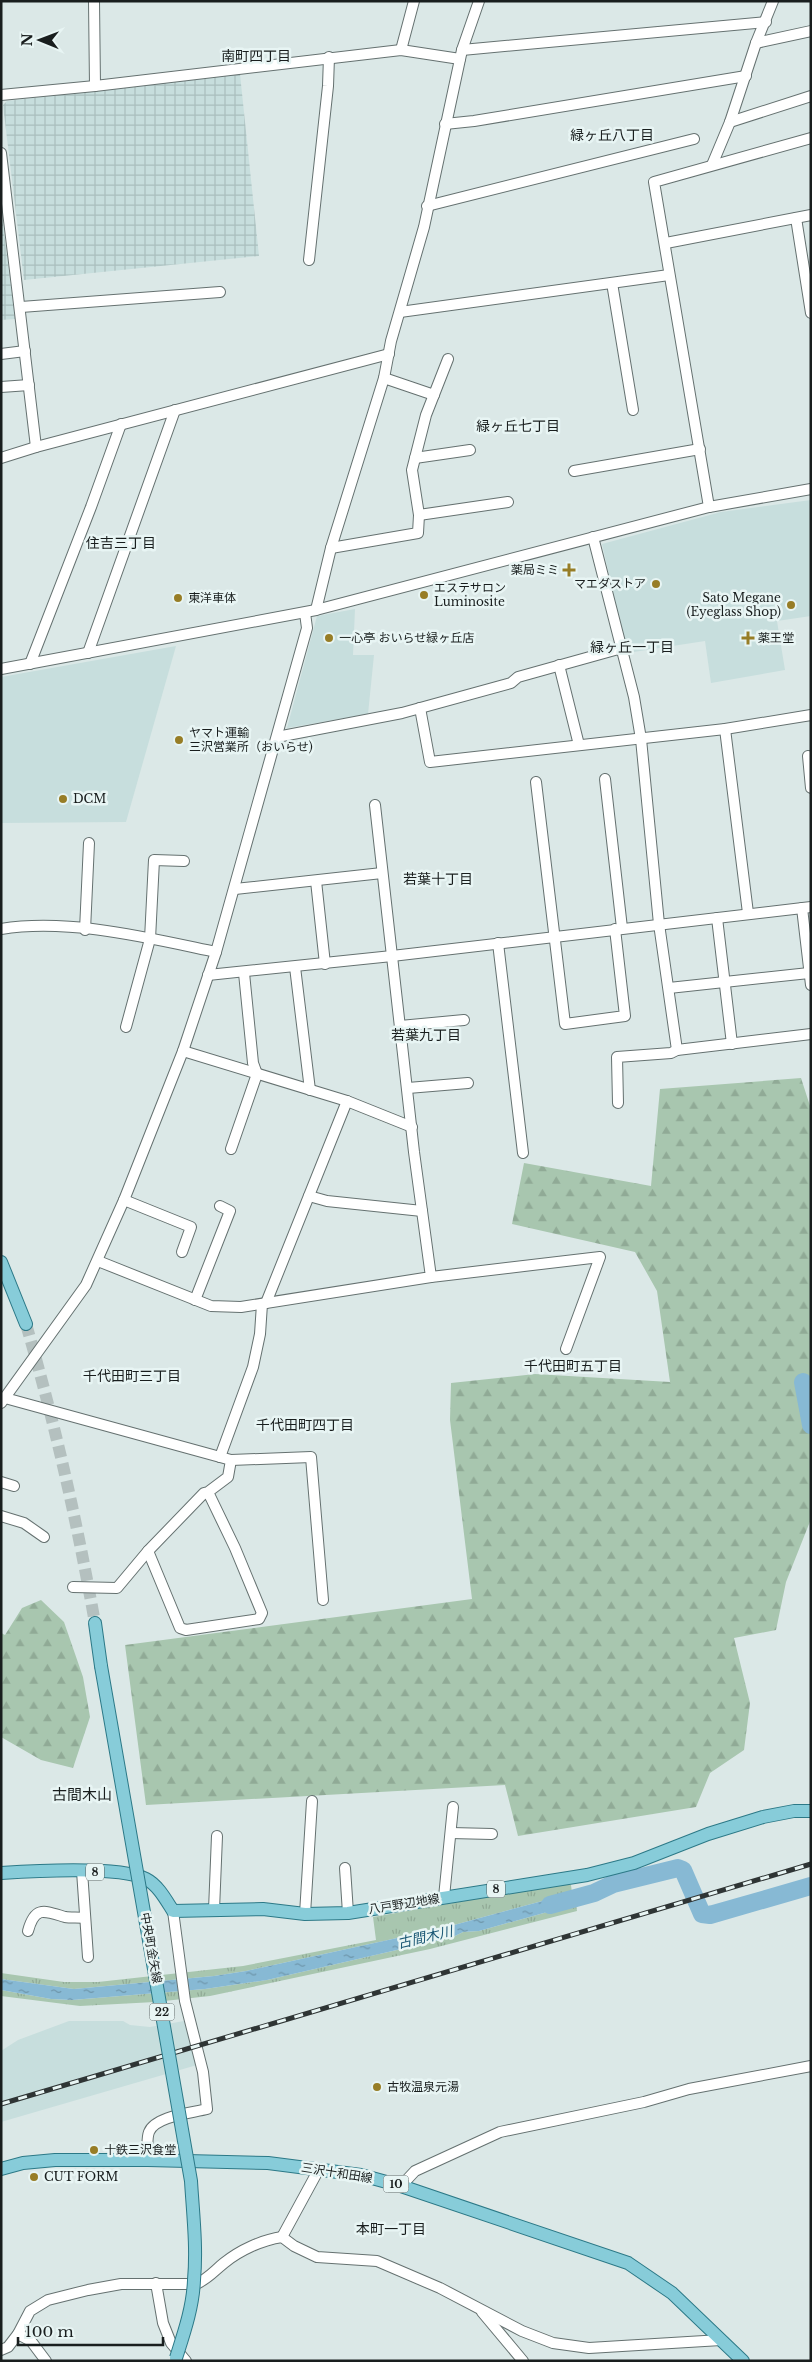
<svg xmlns="http://www.w3.org/2000/svg" width="812" height="2362" font-family="'Libre Baskerville','Noto Sans JP',serif">
<defs>
<pattern id="industrial-grid" width="8" height="8" patternUnits="userSpaceOnUse" patternTransform="scale(1.25)"><rect width="8" height="8" fill="#c7dedd"/><path d="M0 4h8M4 0v8" fill="none" stroke="#aabebd"/></pattern>
<pattern id="grass-tufts" width="24" height="20" patternUnits="userSpaceOnUse" patternTransform="scale(1.25)"><rect width="24" height="20" fill="#a8c6af"/><path d="M3 7l-1-3M5 7V3M7 7l1-3M15 17l-1-3M17 17v-4M19 17l1-3" fill="none" stroke="#90aa96"/></pattern>
<pattern id="forest-firs" width="22" height="20" patternUnits="userSpaceOnUse" patternTransform="scale(1.25)"><rect width="22" height="20" fill="#a8c6af"/><path d="M5 1l3.5 6h-7zM16 11l3.5 6h-7z" fill="#90aa96"/></pattern>
<pattern id="water-ripples" width="26" height="14" patternUnits="userSpaceOnUse" patternTransform="scale(1.25)"><rect width="26" height="14" fill="#87b9d4"/><path d="M2 4q2-2 4 0t4 0M15 11q2-2 4 0t4 0" fill="none" stroke="#6e96ab"/></pattern>
</defs>
<rect width="100%" height="100%" fill="#dbe8e7"/>
<g fill="#c7dedd">
<polygon points="811,500 811,616 777,621 785,670 711,683 705,641 627,653 602,544 721,512"/>
<polygon points="355,609 353,655 374,655 368,714 287,728 317,616"/>
<polygon points="176,646 126,822 1,823 1,677"/>
<polygon points="69,2021 123,2021 130,2025 150,2027 184,2021 197,2065 1,2122 1,2051 18,2040"/>
</g>
<g fill="url(#industrial-grid)">
<polygon points="240,74 259,256 24,280 3,105 7,101"/>
<polygon points="1,209 15,319 1,320"/>
</g>
<g fill="url(#grass-tufts)">
<polygon points="556,1885 571,1885 572,1893 443,1928 246,1971 214,1976 74,1989 1,1979 1,1973 64,1982 98,1982 243,1966 376,1940 373,1917"/>
<polygon points="576,1904 577,1911 430,1949 210,1996 155,2002 80,2006 1,1996 1,1990 51,1999 72,2000 205,1989 267,1980 453,1937 463,1932 479,1931"/>
</g>
<g fill="url(#forest-firs)">
<polygon points="801,1078 811,1109 811,1519 786,1582 776,1630 734,1638 750,1703 744,1750 710,1773 696,1807 518,1836 505,1785 146,1805 125,1645 472,1599 450,1420 451,1383 535,1374 670,1382 657,1291 635,1252 512,1224 524,1163 651,1186 660,1089"/>
<polygon points="41,1600 64,1622 83,1677 90,1717 73,1768 41,1760 1,1737 1,1633 5,1635 22,1608"/>
</g>
<polygon fill="url(#water-ripples)" points="572,1893 576,1904 479,1931 463,1932 453,1937 267,1980 205,1989 72,2000 51,1999 1,1990 1,1979 74,1989 214,1976 246,1971 443,1928"/>
<g fill="none" stroke-linecap="round" stroke-linejoin="round">
<g stroke="#87b9d4" stroke-width="18">
<polyline points="803,1382 811,1425"/>
<polyline points="550,1905 594,1893 613,1884 678,1868 683,1870 702,1914 710,1915 811,1886"/>
</g>
<path stroke="#b4c0bf" stroke-width="12" stroke-dasharray="12 6" stroke-linecap="butt" d="M26 1324C55 1423 77 1522 95 1623"/>
<defs>
<g id="minor">
<polyline points="94,1 95,86"/>
<polyline points="756,43 811,31"/>
<polyline points="401,50 414,1"/>
<polyline points="462,50 766,22"/>
<polyline points="1,95 95,86 401,50 460,59"/>
<polyline points="730,122 811,96"/>
<polyline points="445,124 474,121 746,76"/>
<polyline points="1,153 36,447"/>
<polyline points="712,165 730,122 756,43 773,1"/>
<polyline points="427,206 694,139"/>
<polyline points="796,218 811,313"/>
<polyline points="666,243 811,215"/>
<polyline points="309,260 328,86 329,57"/>
<polyline points="612,283 633,410"/>
<polyline points="21,307 220,292"/>
<polyline points="400,312 669,275"/>
<polyline points="1,354 25,351"/>
<polyline points="384,378 434,395"/>
<polyline points="1,387 29,385"/>
<polyline points="1,458 36,447 389,354"/>
<polyline points="415,458 470,450"/>
<polyline points="574,471 700,449"/>
<polyline points="709,507 654,182 811,138"/>
<polyline points="419,515 508,502"/>
<polyline points="593,537 634,697 641,739 659,924 677,1050"/>
<polyline points="331,548 418,533 419,515 412,470 426,415 448,359"/>
<polyline points="316,610 331,548 384,378 391,341 424,227 462,50 479,1"/>
<polyline points="88,653 175,410"/>
<polyline points="30,664 91,507 121,424"/>
<polyline points="559,665 579,745"/>
<polyline points="1,669 316,610 709,507 811,489"/>
<polyline points="420,708 430,762 725,729 811,715"/>
<polyline points="725,729 748,913"/>
<polyline points="277,737 402,713 511,683 518,677 622,648"/>
<polyline points="808,756 811,788"/>
<polyline points="605,779 622,928"/>
<polyline points="536,782 565,1024 625,1016 615,929"/>
<polyline points="316,881 325,964"/>
<polyline points="235,889 382,873"/>
<polyline points="802,908 811,985"/>
<polyline points="717,918 732,1044"/>
<path d="M1 929C69 918 149 938 216 952"/>
<polyline points="85,930 89,843"/>
<polyline points="498,943 523,1153"/>
<polyline points="295,967 310,1090"/>
<polyline points="208,975 392,956 811,907"/>
<polyline points="669,988 809,973"/>
<polyline points="400,1026 464,1020"/>
<polyline points="126,1027 150,939 154,860 184,861"/>
<polyline points="183,1051 347,1101 412,1127"/>
<polyline points="408,1088 468,1083"/>
<polyline points="618,1103 617,1057 671,1053 677,1050 811,1034"/>
<polyline points="231,1149 257,1074 253,1063 244,973"/>
<polyline points="309,1196 327,1201 422,1211"/>
<polyline points="124,1200 191,1227 182,1252"/>
<polyline points="98,1261 211,1306 241,1307 431,1277 414,1152 375,805"/>
<polyline points="431,1277 600,1257 566,1349"/>
<polyline points="195,1300 230,1211 220,1206"/>
<polyline points="266,1303 347,1101"/>
<polyline points="5,1398 231,1460 311,1457 323,1600"/>
<polyline points="1,1403 86,1285 124,1200 183,1051 216,952 307,628 305,613"/>
<polyline points="220,1457 253,1367 260,1334 262,1304"/>
<polyline points="1,1482 14,1486"/>
<polyline points="208,1492 204,1493 148,1551 180,1628 186,1630 259,1619 262,1613 235,1548 208,1492 228,1477 231,1460"/>
<polyline points="1,1516 24,1523 44,1537"/>
<polyline points="73,1587 117,1588 148,1551"/>
<polyline points="451,1833 492,1834"/>
<polyline points="345,1868 348,1913"/>
<polyline points="82,1871 88,1957"/>
<polyline points="444,1897 453,1807"/>
<polyline points="214,1910 217,1836"/>
<polyline points="305,1914 312,1801"/>
<path d="M28 1931C35 1905 45 1911 65 1917 71 1918 79 1917 85 1918"/>
<path d="M148 2160C148 2151 146 2140 149 2132 155 2116 192 2113 207 2109L203 2072 185 2001 173 1911"/>
<polyline points="401,2186 415,2171 500,2132 644,2102 689,2089 811,2066"/>
<polyline points="282,2237 319,2169"/>
<polyline points="156,2283 163,2323 171,2343 186,2361"/>
<polyline points="482,2312 523,2361"/>
<polyline points="18,2334 31,2341 46,2361"/>
<path d="M1 2350 8 2347 18 2334 30 2311 48 2300 88 2290 121 2284H196C208 2279 214 2271 224 2263 240 2250 262 2240 282 2237L294 2246 317 2257 377 2261 440 2288 522 2331 553 2343 589 2348 721 2340"/>
</g>
<g id="major">
<polyline points="1,1262 26,1324"/>
<polyline points="95,1623 101,1666"/>
<path d="M1 1873C32 1871 121 1866 146 1879 158 1885 166 1900 173 1911L263 1909 305 1914 348 1913 587 1875 634 1863 708 1834 763 1817 794 1811H811"/>
<polyline points="1,2169 23,2163 55,2160 148,2160 268,2163 361,2175 401,2186 628,2263 672,2293 743,2361"/>
</g>
</defs>
<use href="#minor" stroke="#657170" stroke-width="12"/>
<use href="#major" stroke="#2c7987" stroke-width="14"/>
<use href="#minor" stroke="#fff" stroke-width="10"/>
<use href="#major" stroke="#87ccd9" stroke-width="12"/>
<defs>
<polyline id="rail" points="1,2104 811,1864"/>
</defs>
<use href="#rail" stroke="#2f3535" stroke-width="5"/>
<use href="#rail" stroke="#e8f5f4" stroke-width="3" stroke-dasharray="9" stroke-linecap="butt"/>
<defs>
<path id="major-bridge" d="M101 1666 191 2181C193 2214 197 2247 194 2280 193 2307 184 2333 176 2358"/>
</defs>
<use href="#major-bridge" stroke="#2c7987" stroke-width="14" stroke-linecap="butt"/>
<use href="#major-bridge" stroke="#87ccd9" stroke-width="12"/>
</g>
<g fill="#977d26" stroke="#e8f5f4" stroke-width="2">
<path d="M566.5 562.5h5v5h5v5h-5v5h-5v-5h-5v-5h5z"/>
<circle cx="656" cy="584" r="5"/>
<circle cx="424" cy="595" r="5"/>
<circle cx="178" cy="598" r="5"/>
<circle cx="791" cy="605" r="5"/>
<circle cx="329" cy="638" r="5"/>
<path d="M745.5 630.5h5v5h5v5h-5v5h-5v-5h-5v-5h5z"/>
<circle cx="179" cy="740" r="5"/>
<circle cx="63" cy="799" r="5"/>
<circle cx="377" cy="2087" r="5"/>
<circle cx="94" cy="2150" r="5"/>
<circle cx="34" cy="2177" r="5"/>
</g>
<g text-anchor="middle" stroke-width="5" stroke-linejoin="round" paint-order="stroke">
<g fill="#e8f5f4" stroke="#575e5e" stroke-width="1">
<rect x="86" y="1863.5" width="18" height="17" rx="4"/>
<rect x="487" y="1880.5" width="18" height="17" rx="4"/>
<rect x="149.5" y="2003.5" width="25" height="17" rx="4"/>
<rect x="383.5" y="2175.5" width="25" height="17" rx="4"/>
</g>
<g font-size="11" font-weight="bold" fill="#191e1e">
<text x="95" y="1876">8</text>
<text x="496" y="1893">8</text>
<text x="162" y="2016">22</text>
<text x="396" y="2188">10</text>
</g>
<g font-size="12" fill="#191e1e" stroke="#e8f5f4" text-anchor="start">
<text x="559" y="574" text-anchor="end">薬局ミミ</text>
<text x="646" y="588" text-anchor="end">マエダストア</text>
<text x="434" y="592">エステサロン<tspan x="434" dy="14">Luminosite</tspan></text>
<text x="188" y="602">東洋車体</text>
<text x="781" y="602" text-anchor="end">Sato Megane<tspan x="781" dy="14">(Eyeglass Shop)</tspan></text>
<text x="339" y="642">一心亭 おいらせ緑ヶ丘店</text>
<text x="758" y="642">薬王堂</text>
<text x="189" y="737">ヤマト運輸<tspan x="189" dy="14">三沢営業所（おいらせ)</tspan></text>
<text x="73" y="803">DCM</text>
<text x="387" y="2091">古牧温泉元湯</text>
<text x="104" y="2154">十鉄三沢食堂</text>
<text x="44" y="2181">CUT FORM</text>
</g>
<g font-size="12" fill="#191e1e" stroke="#e8f5f4">
<text transform="translate(404 1904) rotate(-9)" y="4">八戸野辺地線</text>
<text transform="translate(151 1948) rotate(80)" y="4">中央町金矢線</text>
<text transform="translate(337 2173) rotate(9)" y="4">三沢十和田線</text>
</g>
<g font-size="14" fill="#191e1e" stroke="#e8f5f4">
<text x="256" y="61">南町四丁目</text>
<text x="612" y="140">緑ヶ丘八丁目</text>
<text x="518" y="431">緑ヶ丘七丁目</text>
<text x="121" y="548">住吉三丁目</text>
<text x="632" y="652">緑ヶ丘一丁目</text>
<text x="438" y="884">若葉十丁目</text>
<text x="426" y="1040">若葉九丁目</text>
<text x="573" y="1371">千代田町五丁目</text>
<text x="132" y="1381">千代田町三丁目</text>
<text x="305" y="1430">千代田町四丁目</text>
<text x="391" y="2234">本町一丁目</text>
</g>
<g font-size="14" font-style="italic" fill="#1d5976" stroke="#e8f5f4">
<text transform="translate(425 1937) rotate(-13)" y="5">古間木川</text>
</g>
<g font-size="15" fill="#191e1e" stroke="#e8f5f4">
<text x="82" y="1800">古間木山</text>
</g>
</g>
<rect width="812" height="2362" fill="none" stroke="#191e1e" stroke-width="5"/>
<g transform="translate(40 40) rotate(271)" stroke="#e8f5f4" stroke-width="4" paint-order="stroke">
<path d="M0-4L9 19L0 12L-9 19Z" fill="#191e1e"/>
<text y="-8" font-size="14" font-weight="bold" text-anchor="middle" fill="#191e1e">N</text>
</g>
<path d="M18 2337v8h145v-8" fill="none" stroke="#191e1e" stroke-width="2.5"/>
<text x="25" y="2337" font-size="15" fill="#191e1e" stroke="#e8f5f4" stroke-width="4" paint-order="stroke">100 m</text>
</svg>
